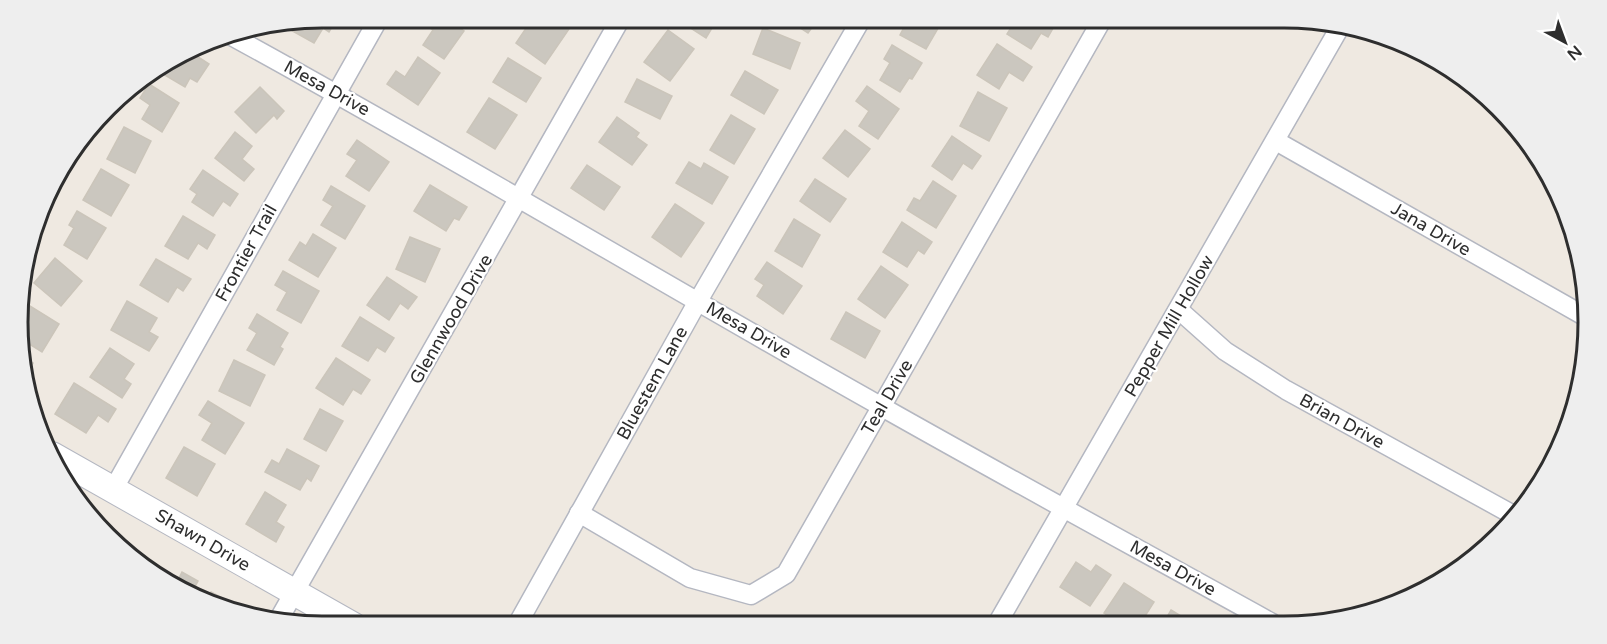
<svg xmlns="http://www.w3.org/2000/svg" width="1607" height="644" font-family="'Varela Round',sans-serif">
<rect width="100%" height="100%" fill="#efe9e1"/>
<g fill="#cbc7bf" stroke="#cbc5ba" stroke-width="1.5">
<polygon points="322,18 337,19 329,32 323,28 314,43 287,28 290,23"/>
<polygon points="424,18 445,18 464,31 444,59 423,45 433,30 421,22"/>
<polygon points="533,18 553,18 569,29 545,64 516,43"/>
<polygon points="675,18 718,18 706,38"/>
<polygon points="785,18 819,18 808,33"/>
<polygon points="909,18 944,18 926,49 900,35"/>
<polygon points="1017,18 1048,18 1056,23 1048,37 1041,33 1031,49 1007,34"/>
<polygon points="763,28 800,43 790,69 753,54"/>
<polygon points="668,30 694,49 670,81 644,62"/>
<polygon points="997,44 1032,67 1023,81 1009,72 999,89 977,75"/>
<polygon points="892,45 922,63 912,79 909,78 900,92 880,80 890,63 884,59"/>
<polygon points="192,53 209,64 197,82 190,78 185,87 163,74 168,67"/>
<polygon points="418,57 440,73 418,105 387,84 396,71 405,77"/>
<polygon points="508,58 541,78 526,102 493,82"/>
<polygon points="745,71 778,90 764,114 731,95"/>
<polygon points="637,79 672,96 660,119 625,102"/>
<polygon points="149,84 179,103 162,132 142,119 150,105 140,98"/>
<polygon points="867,86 899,109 878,139 859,126 869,111 856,101"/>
<polygon points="260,87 284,111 277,119 274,115 256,133 235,112"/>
<polygon points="978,92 1007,108 989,141 960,126"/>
<polygon points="489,98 517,115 495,149 467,132"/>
<polygon points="731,115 755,129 734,164 710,150"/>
<polygon points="617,117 639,133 636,137 647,145 632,165 599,142"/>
<polygon points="124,127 151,141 135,173 107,159"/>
<polygon points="845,130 870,149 848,177 823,158"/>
<polygon points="235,132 252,146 242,159 254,169 244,181 215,158"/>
<polygon points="952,136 981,156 972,169 963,163 952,180 932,166"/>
<polygon points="357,140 389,162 369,191 346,176 357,160 347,154"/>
<polygon points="689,162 701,169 704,163 728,177 712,204 676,183"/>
<polygon points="587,165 620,187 604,210 571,188"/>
<polygon points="101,169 129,185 111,216 83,200"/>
<polygon points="203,170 238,194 230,206 223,201 213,216 192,202 197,194 190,189"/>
<polygon points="815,179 846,199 830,222 800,201"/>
<polygon points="933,181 956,196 936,228 907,210 914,198 920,201"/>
<polygon points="430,185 467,207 459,220 454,218 446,231 414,211"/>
<polygon points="331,186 365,206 345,239 321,225 333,206 323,200"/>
<polygon points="675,204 704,223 681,257 652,237"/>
<polygon points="77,211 106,228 87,259 64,245 74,228 69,225"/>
<polygon points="183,216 215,235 207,249 198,243 188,259 165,246"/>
<polygon points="794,219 820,235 802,267 775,251"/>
<polygon points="902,222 932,242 924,254 918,250 907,267 883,252"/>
<polygon points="313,234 336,248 318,277 289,260 300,242 306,246"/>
<polygon points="410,237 440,249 425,282 396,269"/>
<polygon points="55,258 82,281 61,306 34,283"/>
<polygon points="156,259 191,279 183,291 177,287 168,302 140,285"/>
<polygon points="767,262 802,286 783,314 757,296 764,285 755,279"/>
<polygon points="881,266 908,285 885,318 858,299"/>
<polygon points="283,271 319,291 301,323 277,310 287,292 275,285"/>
<polygon points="387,277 417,297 408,309 400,303 389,320 367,305"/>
<polygon points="127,301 157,318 149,332 158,337 149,351 111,330"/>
<polygon points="25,303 59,324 42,352 23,340 22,325 24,322 22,321 21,308"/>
<polygon points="846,312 880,331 865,358 831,339"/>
<polygon points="257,314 288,333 280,347 283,349 274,365 247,350 257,333 249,328"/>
<polygon points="360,317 394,338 385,352 377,347 368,361 342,346"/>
<polygon points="110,348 134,364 124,379 131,384 122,398 90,377"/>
<polygon points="23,357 33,363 24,380"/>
<polygon points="336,358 370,380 361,394 353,389 343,405 316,388"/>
<polygon points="234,360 265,375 250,406 219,391"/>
<polygon points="74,383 116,409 108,422 98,415 86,433 55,414"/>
<polygon points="208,401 244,423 225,454 202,440 212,423 199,415"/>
<polygon points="320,409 343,421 326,451 304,439"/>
<polygon points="184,447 215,464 197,496 166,478"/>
<polygon points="287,449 319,466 311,481 307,478 300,490 265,472 272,460 279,464"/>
<polygon points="265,492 286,505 276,522 284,527 276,542 246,524"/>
<polygon points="1076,562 1091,572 1096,565 1111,575 1090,606 1060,587"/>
<polygon points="164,572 178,580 182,572 198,581 192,592 162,576"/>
<polygon points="1124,583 1154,602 1140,624 1121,624 1104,613"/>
<polygon points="211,592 239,607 236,612 225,610 206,600"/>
<polygon points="1171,610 1194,624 1163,624"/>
</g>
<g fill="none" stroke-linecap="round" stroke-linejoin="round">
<defs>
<g id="street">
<path d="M228 34C448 154 663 284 882 407 1011 480 1142 551 1272 623"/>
<polyline points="1276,141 1586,317"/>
<polyline points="1179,310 1225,351 1286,390 1515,516"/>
<polyline points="114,488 379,18"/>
<polyline points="579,513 690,578 751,595 786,574 1103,18"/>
<polyline points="279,619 621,18"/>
<polyline points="997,624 1340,27"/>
<polyline points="517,625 698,301 862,18"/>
</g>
<polyline id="secondary" points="52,455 354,626"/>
</defs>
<use href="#street" stroke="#b4b7c1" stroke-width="21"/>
<use href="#secondary" stroke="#b4b7c1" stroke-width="28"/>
<use href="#street" stroke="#fff" stroke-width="18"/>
<use href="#secondary" stroke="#fff" stroke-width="26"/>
</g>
<g text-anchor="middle" stroke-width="4.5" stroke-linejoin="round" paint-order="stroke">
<g font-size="18" fill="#2e2e2e" stroke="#fff">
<text transform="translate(327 88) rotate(29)" y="6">Mesa Drive</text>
<text transform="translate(1431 229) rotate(30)" y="6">Jana Drive</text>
<text transform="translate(246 253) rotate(-61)" y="6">Frontier Trail</text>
<text transform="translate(451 319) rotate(-60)" y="6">Glennwood Drive</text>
<text transform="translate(1169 326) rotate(-60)" y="6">Pepper Mill Hollow</text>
<text transform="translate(749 330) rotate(30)" y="6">Mesa Drive</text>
<text transform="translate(652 383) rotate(-61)" y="6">Bluestem Lane</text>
<text transform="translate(887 397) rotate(-60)" y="6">Teal Drive</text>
<text transform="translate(1342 421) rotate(29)" y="6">Brian Drive</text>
<text transform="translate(203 540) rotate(30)" y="6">Shawn Drive</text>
<text transform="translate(1173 568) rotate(29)" y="6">Mesa Drive</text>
</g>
</g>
<path d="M0 0H1607V644H0ZM322 28H1284A294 294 0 0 1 1578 322V322A294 294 0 0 1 1284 616H322A294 294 0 0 1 28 322V322A294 294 0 0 1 322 28Z" fill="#eee" fill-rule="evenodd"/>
<path fill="none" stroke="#2e2e2e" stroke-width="3" d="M322 28H1284A294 294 0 0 1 1578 322V322A294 294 0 0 1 1284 616H322A294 294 0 0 1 28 322V322A294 294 0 0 1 322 28Z"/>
<g transform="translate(1565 42) rotate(139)" stroke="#ffffff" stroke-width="4.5" paint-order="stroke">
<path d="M0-4.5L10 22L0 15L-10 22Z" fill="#2e2e2e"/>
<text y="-9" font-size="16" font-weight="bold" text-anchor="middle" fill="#2e2e2e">N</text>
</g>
</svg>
